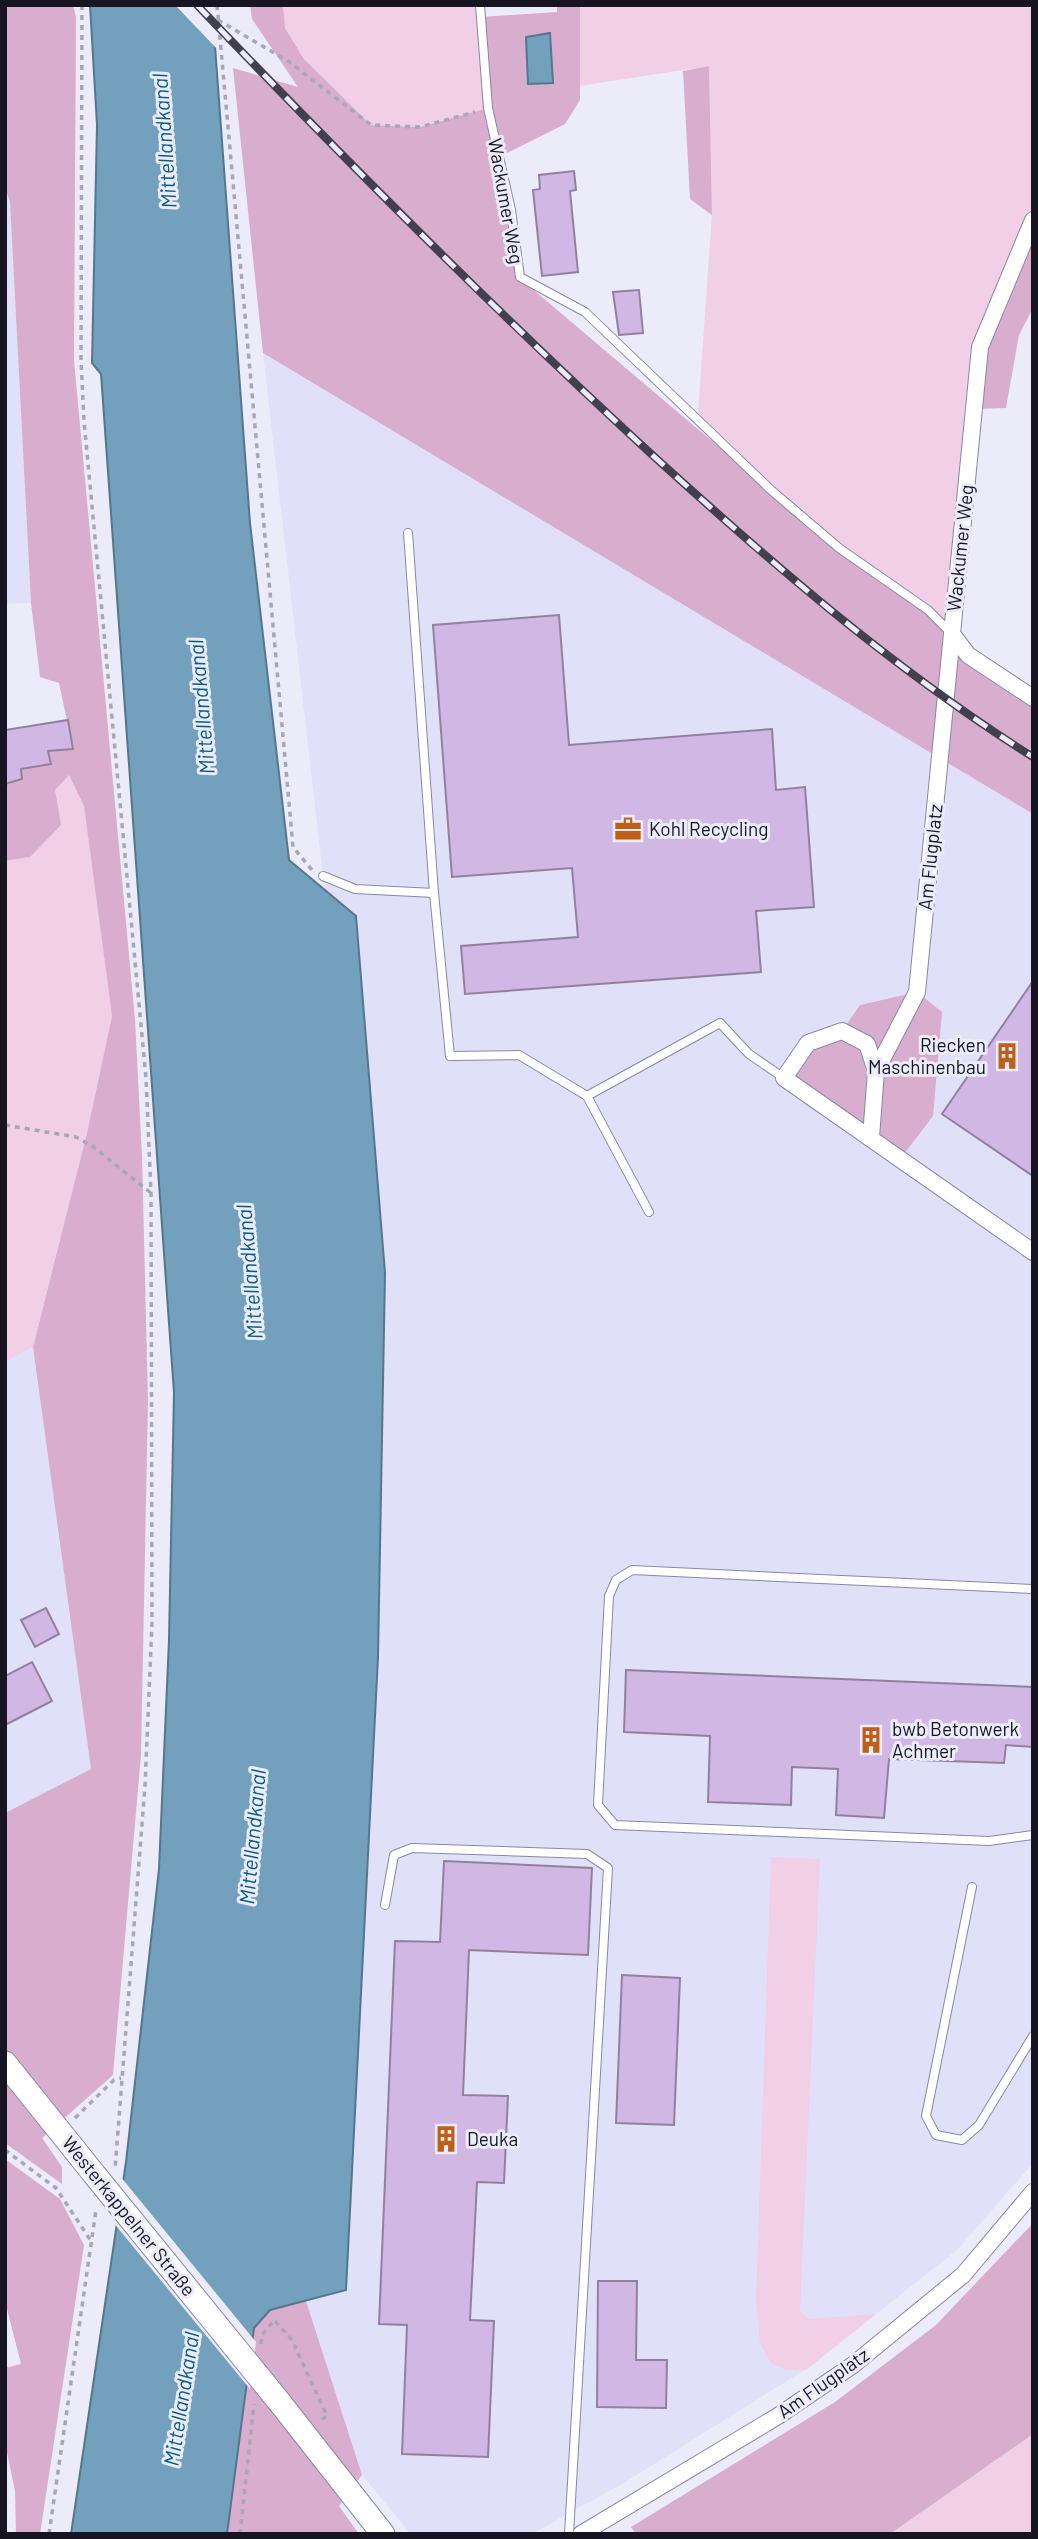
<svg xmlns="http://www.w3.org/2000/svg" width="1038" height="2539" font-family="Barlow,sans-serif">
<rect width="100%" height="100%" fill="#ebebf9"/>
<g fill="#e1e0f9">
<polygon points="5,187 10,202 31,603 5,604"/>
<polygon points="263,353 1033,814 1033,2163 956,2251 806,2369 627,2481 532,2534 411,2534 362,2475 306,2301 346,2290 378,1657 356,916 326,892 323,876"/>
<polygon points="33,1347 91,1769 5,1813 5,1362"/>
</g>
<g fill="#f0cfe7">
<polygon points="283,5 480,5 488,108 419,127 371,125 304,59 285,28"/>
<polygon points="580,5 1033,5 1033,220 980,347 952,634 697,427 712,215 709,66 579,86"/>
<polygon points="69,774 84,805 112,1016 87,1133 33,1347 5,1362 5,861 30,857 55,790"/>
<polygon points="771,1857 820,1859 800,2311 809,2319 876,2314 806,2370 787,2370 771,2363 760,2343 756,2301"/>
<polygon points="1033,2434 1033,2534 890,2534"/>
</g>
<g fill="#d9adcd">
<polygon points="5,5 73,5 76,17 74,360 135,1020 142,1156 148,1400 141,1755 113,2075 42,2138 62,2167 62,2184 5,2143 5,1813 91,1769 33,1347 87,1133 112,1016 84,806 69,775 55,790 61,825 30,857 5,861 5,784 22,779 21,769 50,764 48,751 73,749 59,683 40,677 31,603 10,202 5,187"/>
<polygon points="250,5 283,5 285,28 304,59 371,125 420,127 488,108 481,17 557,12 557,5 580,5 580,100 565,124 501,156 523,281 706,436 1033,698 1033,814 263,353 233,68 298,87 252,19"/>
<polygon points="709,66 712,215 690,199 683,71"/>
<polygon points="1033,220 1033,308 1019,335 1006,408 974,409 980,347"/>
<polygon points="917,992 942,1012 933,1116 901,1158 784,1078 808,1043 842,1031 860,1005"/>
<polygon points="5,2159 60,2199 84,2245 40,2534 16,2534 15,2491 5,2443 5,2368 21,2364 5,2301"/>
<polygon points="1033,2223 1033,2434 890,2534 636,2534 631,2527 835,2402 936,2325"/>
<polygon points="306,2301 362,2475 339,2506 359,2534 227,2534 254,2328 270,2310"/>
</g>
<g fill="#72a0bd" stroke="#56768e" stroke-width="2">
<polygon points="90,5 212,5 250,523 289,860 356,916 385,1273 378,1657 346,2290 270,2310 254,2328 227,2534 71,2534 126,2162 159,1869 169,1640 174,1393 101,374 92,363 97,125"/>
<polygon points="550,33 553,83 528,84 526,37"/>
</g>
<g fill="#ebebf9">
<polygon points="175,5 211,5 216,10 219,51"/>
<polygon points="120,2176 256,2342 250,2389 113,2222"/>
</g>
<g fill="#d1b7e3" stroke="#92819e" stroke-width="2">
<polygon points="574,171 576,190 570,191 578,272 542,276 533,190 540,189 539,175"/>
<polygon points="639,290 643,333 619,335 613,292"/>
<polygon points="559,615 569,745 772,729 776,790 805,787 814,907 756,911 761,972 465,994 461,946 578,937 572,868 452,877 433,625"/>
<polygon points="68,720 73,749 48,751 51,764 21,769 22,779 5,784 5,730"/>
<polygon points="1033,981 1033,1176 942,1114"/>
<polygon points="46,1608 59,1634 35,1647 21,1620"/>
<polygon points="32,1662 52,1701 5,1725 5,1676"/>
<polygon points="626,1670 1033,1687 1033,1747 1006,1745 1004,1763 889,1759 884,1818 836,1815 838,1769 792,1767 791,1805 708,1802 710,1736 624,1732"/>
<polygon points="444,1861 592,1868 588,1955 469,1950 463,2095 508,2096 504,2183 477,2182 470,2320 494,2321 488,2457 402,2454 407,2325 379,2324 395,1941 440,1942"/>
<polygon points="622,1975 680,1978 674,2125 616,2123"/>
<polygon points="598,2281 637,2281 636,2360 667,2360 666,2408 597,2407"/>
</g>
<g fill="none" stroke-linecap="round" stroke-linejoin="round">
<defs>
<g id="lane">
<polyline points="480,5 488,108 511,210 520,277 585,312 771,490 839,548 928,610 952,634"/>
<polyline points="408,533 434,893 450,1056 519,1055 587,1096"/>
<polyline points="323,876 355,889 434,893"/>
<polyline points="649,1212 587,1096 720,1023 749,1054 784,1078"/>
<polyline points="1033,1589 632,1570 616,1580 609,1596 598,1805 615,1825 989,1841 1033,1835"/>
<polyline points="972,1887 926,2116 936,2135 962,2140 979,2125 1033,2036"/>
<polyline points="385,1905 394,1855 412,1848 587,1854 608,1868 569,2534"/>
</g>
<g id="street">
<polyline points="1033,220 980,347 917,992 876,1071 867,1044 842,1031 808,1043 784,1078 1033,1252"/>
<polyline points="952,634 968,655 1033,698"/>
<polyline points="871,1137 876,1071"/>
<polyline points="581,2534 778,2416 853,2365 963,2275 1033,2192"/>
</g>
<g id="secondary">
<polyline points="5,2063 94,2174"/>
<polyline points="281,2404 383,2534"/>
</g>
</defs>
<use href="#lane" stroke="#8887a6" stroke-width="10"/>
<use href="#street" stroke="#8887a6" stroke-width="18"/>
<use href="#secondary" stroke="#8887a6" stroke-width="25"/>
<g stroke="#a8a7b5" stroke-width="3.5" stroke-dasharray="5 5" stroke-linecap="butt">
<polyline points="82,5 81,360 84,421 146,1078 151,1193 152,1623 145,1786 115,2169"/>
<polyline points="217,5 293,847 312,870"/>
<polyline points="218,20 288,61 371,125 420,127 475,112"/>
<polyline points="5,1125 76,1137 92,1146 151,1193"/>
<polyline points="75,2118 114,2080 121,2078"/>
<polyline points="5,2150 56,2188 91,2241"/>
<polyline points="261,2344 262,2335 274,2320 292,2340 327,2416 321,2420"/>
<polyline points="49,2534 96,2210"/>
<polyline points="240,2534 254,2404"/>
</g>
<use href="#lane" stroke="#fff" stroke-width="8"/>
<use href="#street" stroke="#fff" stroke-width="16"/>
<use href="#secondary" stroke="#fff" stroke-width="23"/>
<defs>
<path id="rail" d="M197 5C343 158 492 308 648 451 770 562 893 669 1033 757"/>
</defs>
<use href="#rail" stroke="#41404c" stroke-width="8"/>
<use href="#rail" stroke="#ebebf9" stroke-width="5" stroke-dasharray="16" stroke-linecap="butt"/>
<defs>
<polyline id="secondary-bridge" points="94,2174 281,2404"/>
</defs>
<use href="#secondary-bridge" stroke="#8887a6" stroke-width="25" stroke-linecap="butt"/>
<use href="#secondary-bridge" stroke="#fff" stroke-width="23"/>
</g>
<defs>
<symbol id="office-bare" viewBox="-9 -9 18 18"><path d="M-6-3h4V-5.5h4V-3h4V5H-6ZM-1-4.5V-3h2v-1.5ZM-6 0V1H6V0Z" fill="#bd5f16" stroke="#ebebf9" stroke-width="2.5" paint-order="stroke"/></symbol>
<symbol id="building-bare" viewBox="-9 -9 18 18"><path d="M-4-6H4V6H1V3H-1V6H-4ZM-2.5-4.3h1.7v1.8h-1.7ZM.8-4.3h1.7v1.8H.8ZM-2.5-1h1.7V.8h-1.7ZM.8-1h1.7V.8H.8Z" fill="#bd5f16" stroke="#ebebf9" stroke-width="2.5" paint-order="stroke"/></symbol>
</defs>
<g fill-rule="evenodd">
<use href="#office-bare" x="609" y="810" width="38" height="38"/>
<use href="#building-bare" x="988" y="1037" width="38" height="38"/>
<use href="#building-bare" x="852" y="1721" width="38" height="38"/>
<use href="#building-bare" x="427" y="2120" width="38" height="38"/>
</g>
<g text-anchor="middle" stroke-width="6" stroke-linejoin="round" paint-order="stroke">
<g font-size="19" fill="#161521" stroke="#ebebf9">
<text transform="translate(506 201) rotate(80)" y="7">Wackumer Weg</text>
<text transform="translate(960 548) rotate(-84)" y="7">Wackumer Weg</text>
<text transform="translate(930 857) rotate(-84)" y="7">Am Flugplatz</text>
<text transform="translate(129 2216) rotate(51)" y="7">Westerkappelner Straße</text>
<text transform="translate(823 2383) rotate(-35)" y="7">Am Flugplatz</text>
</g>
<g font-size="19" fill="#161521" stroke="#ebebf9" text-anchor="start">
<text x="649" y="836">Kohl Recycling</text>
<text x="986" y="1052" text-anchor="end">Riecken<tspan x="986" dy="22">Maschinenbau</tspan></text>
<text x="892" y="1736">bwb Betonwerk<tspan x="892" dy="22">Achmer</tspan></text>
<text x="467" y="2146">Deuka</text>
</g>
<g font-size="21" font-style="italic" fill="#075e85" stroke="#ebebf9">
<text transform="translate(165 141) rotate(-94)" y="7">Mittellandkanal</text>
<text transform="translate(202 707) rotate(-95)" y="7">Mittellandkanal</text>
<text transform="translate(250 1272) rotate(-95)" y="7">Mittellandkanal</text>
<text transform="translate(253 1837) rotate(-85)" y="7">Mittellandkanal</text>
<text transform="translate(182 2399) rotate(-81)" y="7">Mittellandkanal</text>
</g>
</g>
<rect width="1038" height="2539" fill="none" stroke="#161521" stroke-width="14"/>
</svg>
